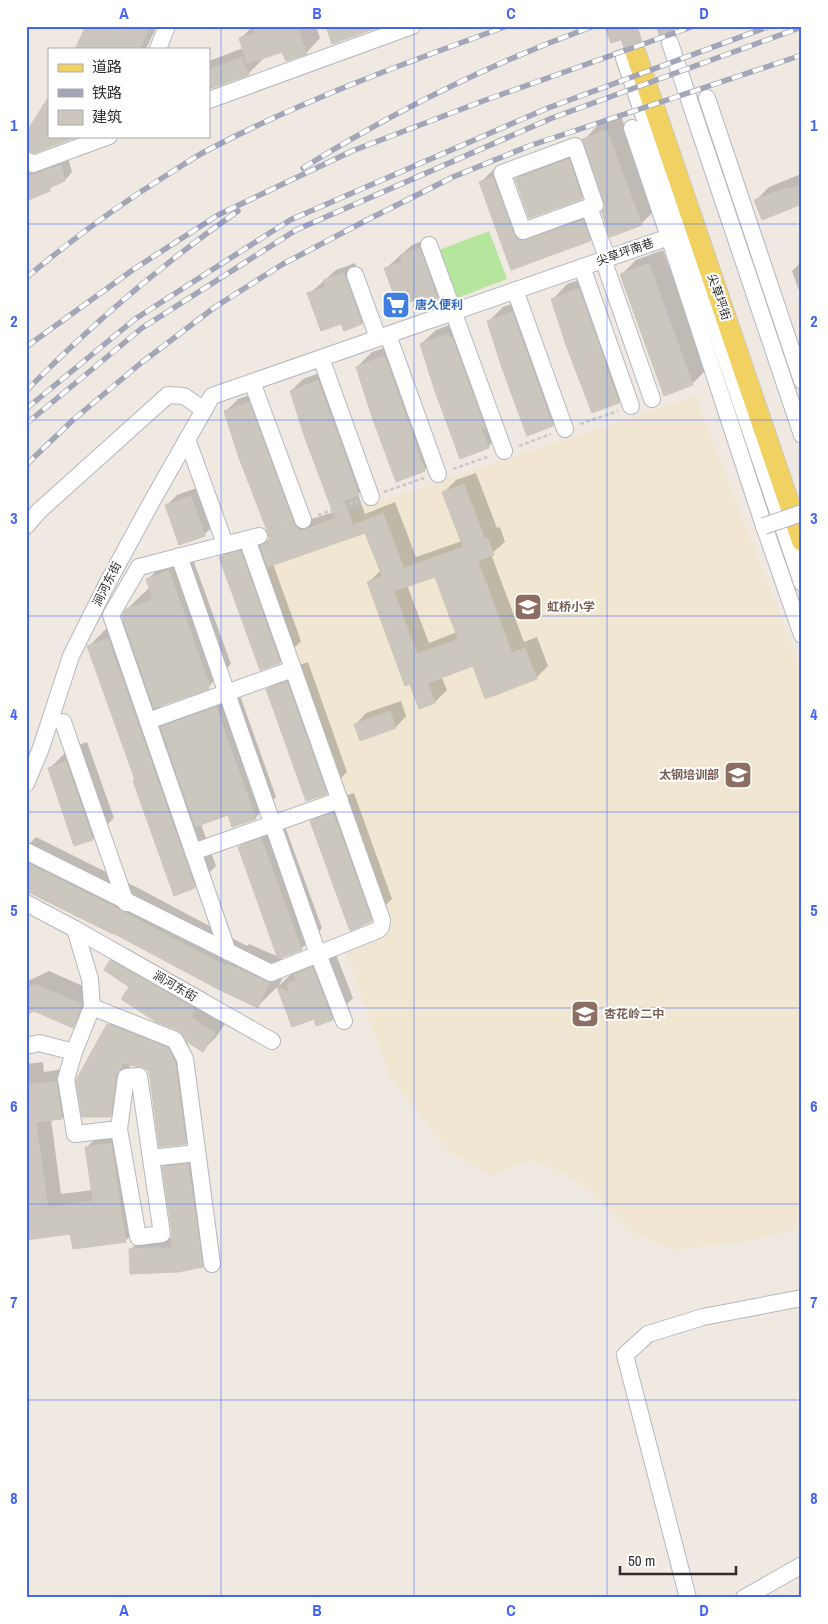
<svg xmlns="http://www.w3.org/2000/svg" width="828" height="1624" font-family="'Archivo Narrow','Noto Sans SC',sans-serif">
<rect width="100%" height="100%" fill="#efe9e1"/>
<polygon fill="#f0e6d1" points="695,396 802,671 802,1229 743,1242 673,1250 636,1234 591,1192 564,1173 531,1160 491,1175 450,1152 390,1077 345,950 392,932 256,543"/>
<polygon fill="#b6e59e" points="489,231 507,279 452,300 434,252"/>
<g fill="#0003" fill-rule="evenodd">
<polygon points="87,26 157,26 146,49 76,49"/>
<polygon points="253,26 316,26 320,38 306,53 283,50 262,57 263,59 248,74 209,88 209,61 243,48 240,39"/>
<polygon points="621,116 655,210 641,224 606,208 589,154 586,155 596,183 582,198 530,217 516,179 531,165 585,145 584,140 598,125"/>
<polygon points="68,158 72,172 65,180 56,183 49,190 26,199 26,174"/>
<polygon points="507,163 528,220 531,225 597,206 604,225 590,240 512,268 481,182 495,168"/>
<polygon points="801,174 802,218 798,204 756,200 769,187"/>
<polygon points="430,238 448,288 438,298 421,304 419,298 385,269 412,245"/>
<polygon points="663,250 707,369 692,384 622,274 636,260"/>
<polygon points="802,261 802,299 792,271"/>
<polygon points="355,263 372,312 362,323 342,323 309,294 336,270"/>
<polygon points="593,275 633,388 619,402 592,412 553,299 567,284"/>
<polygon points="527,298 567,411 553,425 488,322 503,307"/>
<polygon points="462,320 464,326 467,325 498,411 496,414 502,432 488,447 421,344 436,330"/>
<polygon points="398,343 439,455 424,470 357,367 372,352"/>
<path d="M330 369 370 482 358 494 365 514 395 502 416 557 462 541 444 492 456 480 476 473 497 528 500 527 505 542 491 554 524 642 537 637 548 666 536 678 473 664 441 676 447 690 435 702 420 707 369 582 381 570 366 531 273 564 301 641 280 662 261 669 221 557 242 536 262 531 266 542 271 537 226 411 238 399 261 391 305 511 311 519 334 512 291 391 303 379ZM435 575 457 632 429 643 407 585Z"/>
<polygon points="202,486 215,524 204,535 166,506 177,495"/>
<polygon points="190,551 231,664 208,687 160,705 166,723 183,706 237,687 276,797 255,818 229,814 201,824 216,866 195,887 136,779 89,646 110,625 124,620 127,609 150,587 147,580 168,559"/>
<polygon points="308,662 347,772 326,793 267,690 288,669"/>
<polygon points="401,701 406,716 396,727 356,724 366,713"/>
<polygon points="87,742 114,818 93,839 75,845 49,769 70,748"/>
<polygon points="354,793 392,899 371,920 312,821 333,800"/>
<polygon points="282,818 322,928 301,949 279,957 289,962 279,986 299,966 333,947 353,998 332,1019 315,1018 293,1026 278,986 258,1006 114,931 26,890 26,847 36,837 140,889 247,946 249,944 279,957 239,847 260,826"/>
<polygon points="125,947 208,994 206,1002 228,1018 217,1036 203,1050 185,1039 189,1047 200,1128 186,1143 150,1070 143,1066 130,1064 125,1101 110,1116 108,1025 123,1010 183,1034 131,986 111,961"/>
<polygon points="49,971 94,991 86,1013 73,1026 34,1010 26,1013 26,982"/>
<polygon points="43,1062 44,1072 69,1068 75,1105 62,1118 51,1119 61,1194 93,1190 87,1147 100,1134 124,1131 139,1228 125,1241 72,1233 26,1239 26,1064"/>
<polygon points="198,1155 212,1256 202,1266 130,1250 140,1240 172,1238 173,1233 164,1167 174,1157"/>
</g>
<g fill="#cbc7bf" stroke="#cbc5ba" fill-rule="evenodd">
<polygon points="86,26 150,26 140,49 75,49"/>
<polygon points="253,26 297,26 307,54 286,61 282,52 247,64 239,38 255,33"/>
<polygon points="326,26 382,26 332,44"/>
<polygon points="242,57 249,75 209,89 209,69"/>
<polygon points="49,96 49,136 79,136 34,153 26,150 26,133"/>
<polygon points="607,130 642,225 610,237 602,212 605,207 604,202 582,139"/>
<polygon points="569,159 582,199 529,218 515,179"/>
<polygon points="61,165 65,181 49,188 50,191 26,201 26,177"/>
<polygon points="493,177 514,234 517,239 526,240 583,220 590,241 511,270 479,182"/>
<polygon points="802,185 802,204 762,220 754,200 788,187 789,189"/>
<polygon points="420,248 438,300 420,306 418,299 398,306 384,268 402,262 400,255"/>
<polygon points="649,263 693,385 664,396 620,274"/>
<polygon points="344,273 362,324 344,331 341,324 321,331 307,293 326,287 323,280"/>
<polygon points="579,288 619,403 592,413 566,345 551,299"/>
<polygon points="512,312 553,426 527,436 502,368 487,321"/>
<polygon points="448,334 450,339 452,338 485,427 481,428 489,448 460,459 435,391 420,344"/>
<polygon points="384,356 387,362 425,471 396,482 371,414 356,367"/>
<path d="M318 380 359 495 344 501 353 525 383 513 404 568 463 547 442 492 464 484 485 539 488 538 494 555 478 561 512 653 525 648 537 679 485 699 473 666 428 683 435 703 419 709 410 684 405 686 367 582 382 576 365 533 268 567 260 546 270 541 268 533 239 458 224 411 249 402 294 523 299 531 306 529 335 518 305 438 290 391ZM435 577 458 639 417 654 394 591Z"/>
<polygon points="191,496 205,536 179,545 165,505"/>
<polygon points="241,551 280,663 260,670 219,557"/>
<polygon points="169,571 210,686 208,687 209,689 154,708 122,616 126,609 153,599 146,579"/>
<polygon points="108,638 195,888 174,896 133,781 135,780 87,646"/>
<polygon points="287,682 327,794 306,801 266,689"/>
<polygon points="216,707 256,819 232,827 228,815 195,827 161,727"/>
<polygon points="390,711 396,728 360,741 354,724"/>
<polygon points="66,762 93,840 74,846 48,768"/>
<polygon points="333,813 372,921 350,931 310,821"/>
<polygon points="261,838 302,950 278,959 238,847"/>
<polygon points="26,863 118,909 226,966 227,964 269,983 258,1008 216,988 113,933 113,934 26,891"/>
<polygon points="110,960 194,1008 192,1017 215,1033 203,1052 187,1042 179,1031 156,1022 121,999 129,987 104,970"/>
<polygon points="312,967 333,1020 316,1026 314,1019 292,1027 277,987 290,993 287,984 296,980 294,975"/>
<polygon points="35,984 82,1004 73,1028 34,1011 26,1015 26,988"/>
<polygon points="107,1024 168,1048 175,1062 186,1144 159,1147 149,1071 143,1067 134,1066 122,1063 121,1068 116,1076 111,1117 82,1117 76,1080"/>
<polygon points="56,1081 62,1119 36,1122 48,1207 93,1201 85,1147 111,1143 126,1242 73,1249 70,1234 26,1240 26,1085"/>
<polygon points="188,1164 203,1267 178,1272 130,1274 129,1249 172,1247 171,1239 172,1233 162,1167"/>
</g>
<g fill="none" stroke-linecap="round" stroke-linejoin="round">
<g stroke="#c8c4bd" stroke-width="16" stroke-dasharray="16 8" stroke-linecap="butt">
<polyline points="613,26 624,58"/>
<polyline points="664,26 670,43"/>
</g>
<polyline stroke="#c8c4bd" stroke-width="20" stroke-dasharray="20 10" stroke-linecap="butt" points="627,26 636,54"/>
<defs>
<g id="minor">
<polyline points="670,43 802,435"/>
<polyline points="158,49 167,26"/>
<polyline points="624,58 802,583"/>
<polyline points="707,98 802,381"/>
<polyline points="209,100 412,26"/>
<polyline points="632,128 669,237"/>
<polyline points="26,160 33,164 109,136"/>
<polyline points="589,207 523,231 502,173 575,146 595,205 589,207 607,258"/>
<polyline points="429,245 504,451"/>
<polyline points="603,259 652,399"/>
<polyline points="582,267 631,406"/>
<polyline points="355,275 378,338"/>
<polyline points="515,290 565,429"/>
<polyline points="388,335 438,474"/>
<polyline points="321,358 371,497"/>
<polyline points="252,382 303,520"/>
<polyline points="187,439 225,544"/>
<polyline points="26,526 39,511 168,395 184,396 204,410"/>
<polyline points="179,556 318,954 344,1021"/>
<polyline points="148,721 293,669"/>
<polyline points="63,722 126,903"/>
<polyline points="26,784 41,748 71,656 108,582 152,501 212,396 669,237 764,526 802,635"/>
<polyline points="26,851 271,973 378,930 381,927 382,920 247,539"/>
<polyline points="193,852 340,800"/>
<polyline points="26,903 75,929 272,1041"/>
<polyline points="75,929 90,979 92,1007 74,1052 66,1079 75,1134 119,1129"/>
<polyline points="228,952 111,615 139,567 259,536"/>
<polyline points="92,1007 175,1040 185,1059 212,1264"/>
<polyline points="26,1046 39,1043 74,1052"/>
<polygon points="139,1076 162,1234 138,1237 119,1129 126,1077"/>
<polyline points="151,1158 197,1153"/>
<polyline points="688,1598 625,1355 648,1334 703,1317 802,1298"/>
<polyline points="744,1598 802,1565"/>
</g>
<polyline id="major" points="636,54 802,541"/>
</defs>
<use href="#minor" stroke="#b4b7c1" stroke-width="18"/>
<use href="#major" stroke="#c9c9c9" stroke-width="22"/>
<g stroke="#c9c9c9" stroke-width="2.5" stroke-dasharray="4 2.5" stroke-linecap="butt">
<polyline points="580,424 618,411"/>
<polyline points="519,446 551,434"/>
<polyline points="453,469 490,456"/>
<polyline points="384,492 424,478"/>
<polyline points="318,515 358,501"/>
<polyline points="273,531 289,525"/>
</g>
<use href="#minor" stroke="#fff" stroke-width="16"/>
<use href="#major" stroke="#f2d163" stroke-width="20"/>
<defs>
<g id="rail">
<path d="M303 168C395 111 491 63 594 26"/>
<path d="M26 278C71 240 117 206 167 175 180 167 193 158 206 151 303 100 405 63 507 26"/>
<polyline points="26,347 134,269 218,215 352,151 483,101 694,26"/>
<path d="M26 391C91 325 162 264 238 211"/>
<polyline points="26,409 135,319 290,220 548,108 770,26"/>
<polyline points="26,424 142,328 296,230 552,118 802,27"/>
<polyline points="26,465 73,420 141,363 215,307 283,264 367,220 453,177 529,146 802,55"/>
</g>
</defs>
<use href="#rail" stroke="#a3a6b8" stroke-width="5.5"/>
<use href="#rail" stroke="#fff" stroke-width="4" stroke-dasharray="11" stroke-linecap="butt"/>
<defs>
<polyline id="minor-bridge" points="764,526 802,513"/>
</defs>
<use href="#minor-bridge" stroke="#b4b7c1" stroke-width="18" stroke-linecap="butt"/>
<use href="#minor-bridge" stroke="#fff" stroke-width="16"/>
</g>
<path fill="none" stroke="#4264fb" stroke-width="1" stroke-opacity="0.55" d="M221 26V1598M414 26V1598M607 26V1598M26 224H802M26 420H802M26 616H802M26 812H802M26 1008H802M26 1204H802M26 1400H802"/>
<defs>
<symbol id="supermarket-square" viewBox="-11 -11 22 22"><rect x="-9" y="-9" width="18" height="18" rx="4" fill="#3f7fe0" stroke="#fff"/><path d="M-6-5.5h2.5l.6 2H6L4.5 2H-2.5L-4.4-4H-6ZM-1.5 3.2a1.3 1.3 0 1 0 .1 0ZM3 3.2a1.3 1.3 0 1 0 .1 0Z" fill="#fff"/></symbol>
<symbol id="school-square" viewBox="-11 -11 22 22"><rect x="-9" y="-9" width="18" height="18" rx="4" fill="#8d6e63" stroke="#fff"/><path d="M0-5L7-2L0 1L-7-2ZM-4 1L0 2.5L4 1V4Q0 6-4 4Z" fill="#fff"/></symbol>
</defs>
<g fill-rule="evenodd">
<use href="#supermarket-square" x="380" y="289" width="32" height="32"/>
<use href="#school-square" x="512" y="591" width="32" height="32"/>
<use href="#school-square" x="722" y="759" width="32" height="32"/>
<use href="#school-square" x="569" y="998" width="32" height="32"/>
</g>
<g text-anchor="middle" stroke-width="4" stroke-linejoin="round" paint-order="stroke">
<g font-size="12" fill="#2e2e2e" stroke="#fff">
<text transform="translate(625 252) rotate(-19)" y="4">尖草坪南巷</text>
<text transform="translate(719 297) rotate(71)" y="4">尖草坪街</text>
<text transform="translate(107 584) rotate(-63)" y="4">涧河东街</text>
<text transform="translate(175 986) rotate(30)" y="4">涧河东街</text>
</g>
<g font-size="12" font-weight="bold" fill="#366cbe" stroke="#fff" text-anchor="start">
<text x="415" y="309">唐久便利</text>
</g>
<g font-size="12" font-weight="bold" fill="#785e54" stroke="#fff" text-anchor="start">
<text x="547" y="611">虹桥小学</text>
<text x="719" y="779" text-anchor="end">太钢培训部</text>
<text x="604" y="1018">杏花岭二中</text>
</g>
</g>
<rect width="828" height="1624" fill="none" stroke="#ffffff" stroke-width="55"/>
<rect x="48" y="48" width="162" height="90" fill="#ffffff" stroke="#ababab"/>
<rect x="58" y="64" width="25" height="8" fill="#f2d163" stroke="#ababab"/>
<text x="92" y="72" font-size="15" fill="#2e2e2e">道路</text>
<rect x="58" y="89" width="25" height="8" fill="#a3a6b8" stroke="#ababab"/>
<text x="92" y="98" font-size="15" fill="#2e2e2e">铁路</text>
<rect x="58" y="110" width="25" height="15" fill="#cbc7bf" stroke="#ababab"/>
<text x="92" y="122" font-size="15" fill="#2e2e2e">建筑</text>
<path d="M620 1566v8h116v-8" fill="none" stroke="#2e2e2e" stroke-width="2.5"/>
<text x="628" y="1566" font-size="15" fill="#2e2e2e" stroke="#ffffff" stroke-width="4" paint-order="stroke">50 m</text>
<rect x="28" y="28" width="772" height="1568" fill="none" stroke="#4264fb" stroke-width="2"/>
<g font-size="16" text-anchor="middle" font-weight="bold" fill="#4264fb">
<text x="124" y="19">A</text>
<text x="317" y="19">B</text>
<text x="511" y="19">C</text>
<text x="704" y="19">D</text>
<text x="14" y="131">1</text>
<text x="814" y="131">1</text>
<text x="14" y="327">2</text>
<text x="814" y="327">2</text>
<text x="14" y="524">3</text>
<text x="814" y="524">3</text>
<text x="14" y="720">4</text>
<text x="814" y="720">4</text>
<text x="14" y="916">5</text>
<text x="814" y="916">5</text>
<text x="14" y="1112">6</text>
<text x="814" y="1112">6</text>
<text x="14" y="1308">7</text>
<text x="814" y="1308">7</text>
<text x="14" y="1504">8</text>
<text x="814" y="1504">8</text>
<text x="124" y="1616">A</text>
<text x="317" y="1616">B</text>
<text x="511" y="1616">C</text>
<text x="704" y="1616">D</text>
</g>
</svg>
